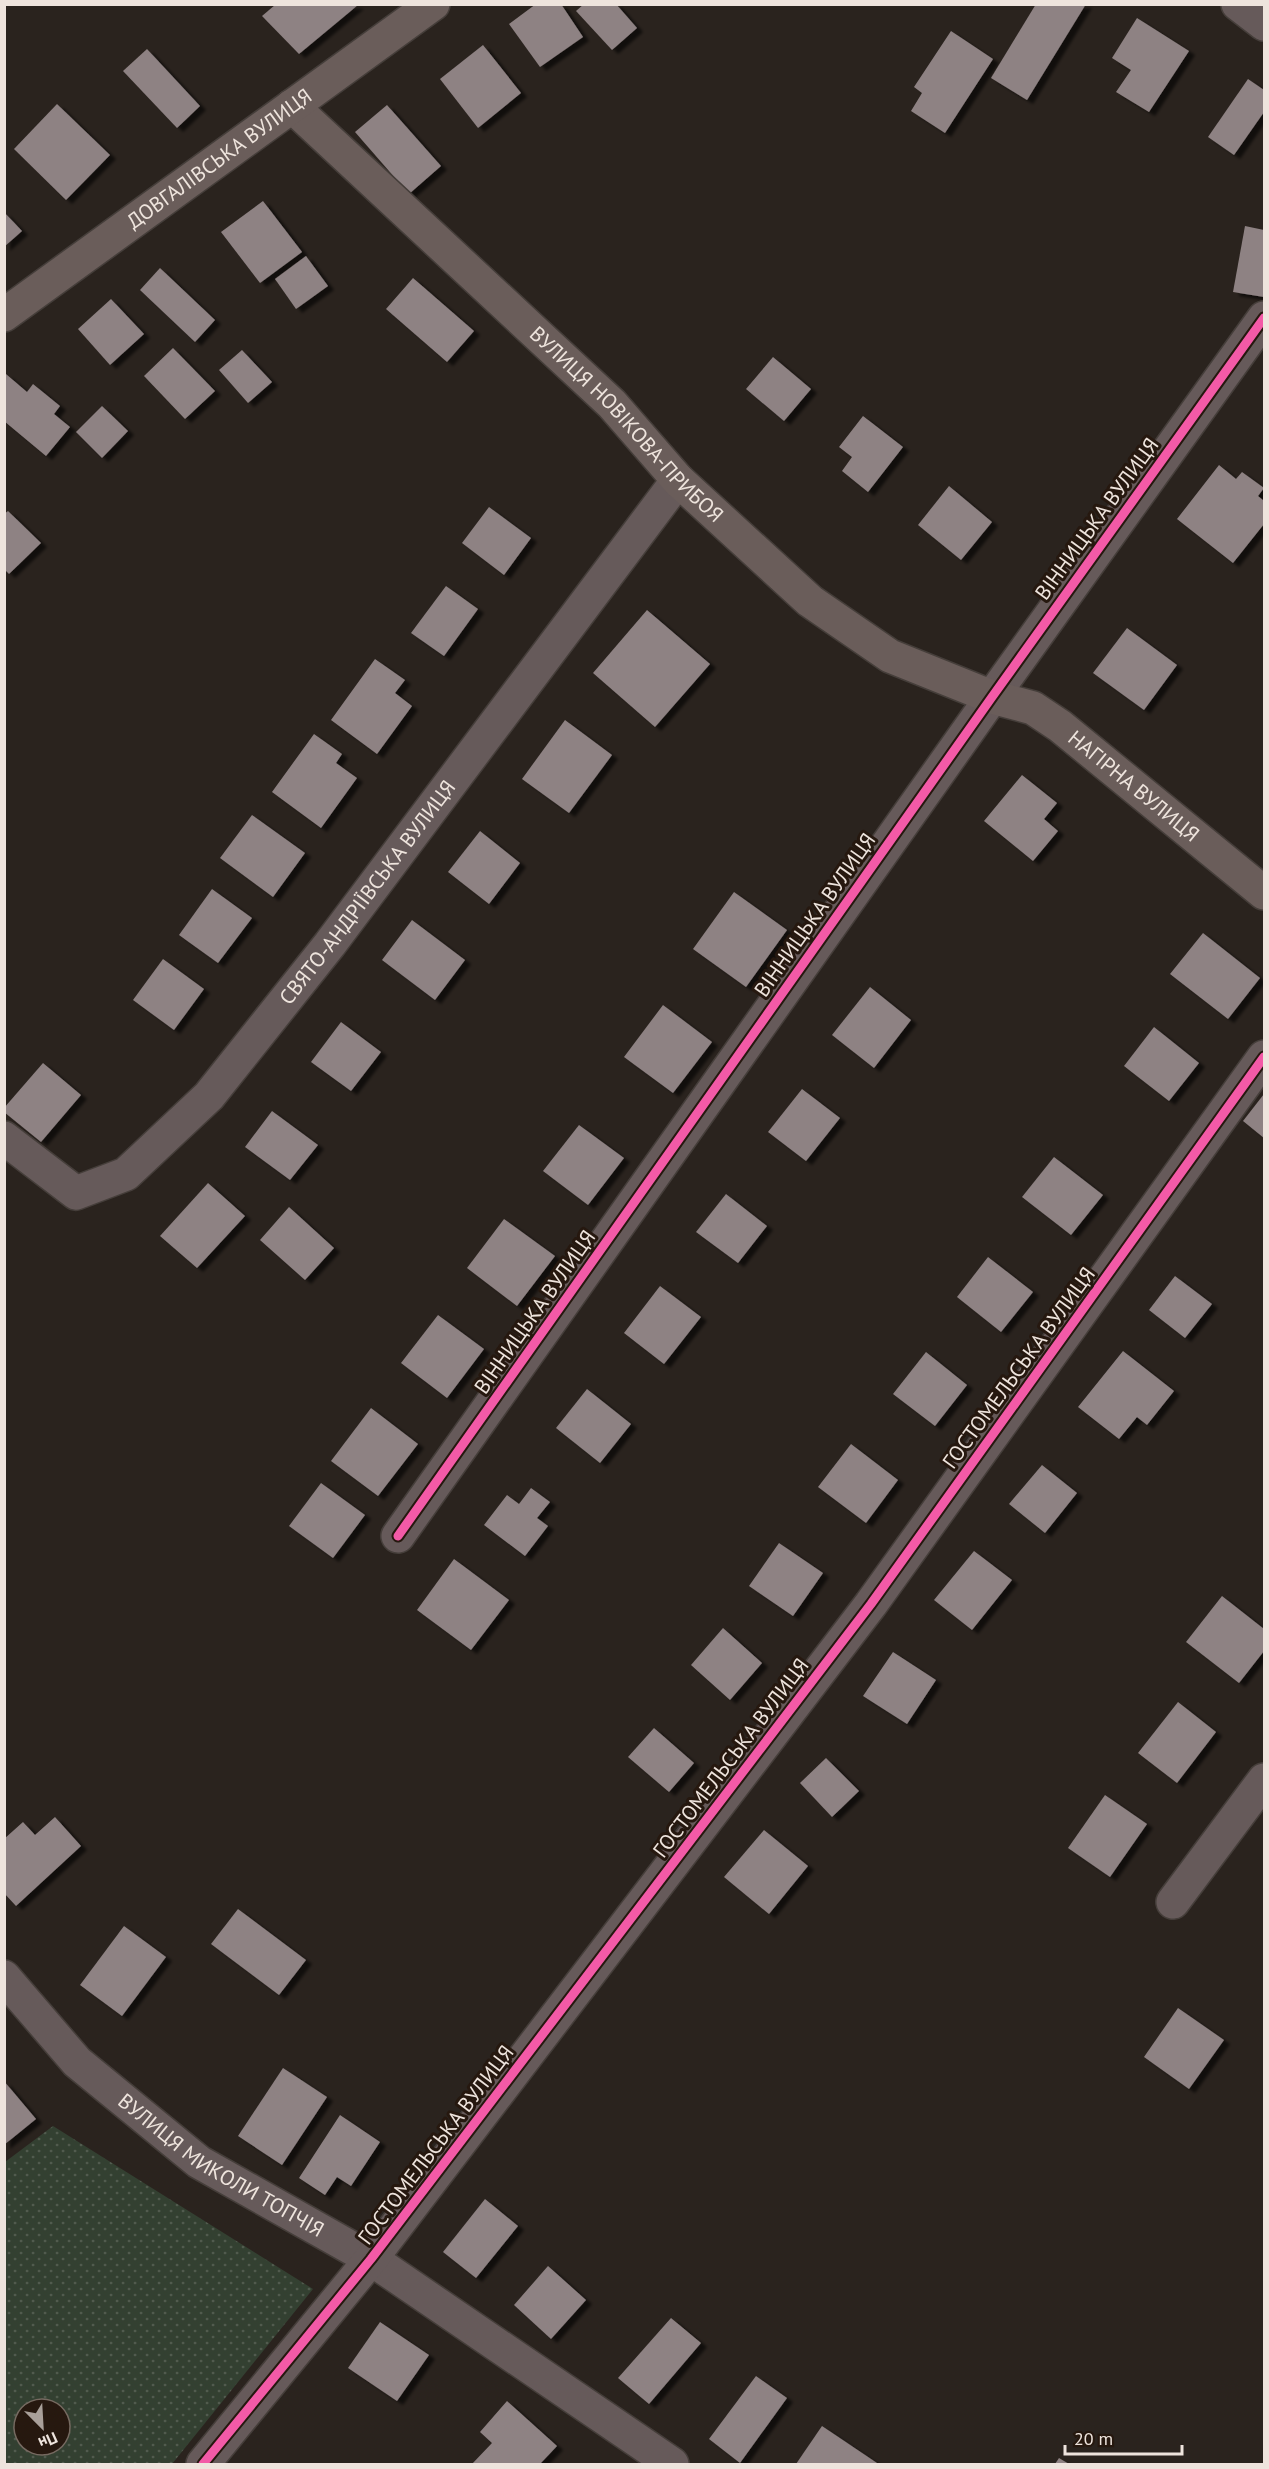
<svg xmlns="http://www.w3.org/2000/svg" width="1269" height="2469" font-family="'PT Sans',sans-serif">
<defs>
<pattern id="grass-dots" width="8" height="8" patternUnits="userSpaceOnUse" patternTransform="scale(1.5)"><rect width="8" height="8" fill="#334031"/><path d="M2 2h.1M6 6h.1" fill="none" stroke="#515b4e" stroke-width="1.8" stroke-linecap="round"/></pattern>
<filter id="shadow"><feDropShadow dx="6" dy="4" stdDeviation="1.5" flood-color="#0009"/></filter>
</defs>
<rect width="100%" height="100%" fill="#2a231e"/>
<path fill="url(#grass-dots)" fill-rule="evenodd" d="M53 2126 313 2289 172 2464H5V2162ZM24 2409H60V2445H24Z"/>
<g fill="#8e8283" filter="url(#shadow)">
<polygon points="536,4 561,4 583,37 540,67 509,24"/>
<polygon points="584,4 616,4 637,28 612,50 576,11"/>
<polygon points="1036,4 1086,4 1027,100 991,78"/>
<polygon points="275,5 358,5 299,54 262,16"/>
<polygon points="1137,18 1189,51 1149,112 1116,92 1131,70 1112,58"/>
<polygon points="951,31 993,59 945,133 911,111 922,93 914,87"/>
<polygon points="483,45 521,93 478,128 440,79"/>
<polygon points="147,49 200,106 177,128 123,71"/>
<polygon points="1248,79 1264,90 1264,112 1234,155 1208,137"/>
<polygon points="57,104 110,155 66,200 14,149"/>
<polygon points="387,105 441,166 409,194 355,132"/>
<polygon points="263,201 302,252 260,283 221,232"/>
<polygon points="4,212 22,231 4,247"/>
<polygon points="1245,226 1264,230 1264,297 1233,292"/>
<polygon points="306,256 328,286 296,309 275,279"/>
<polygon points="160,268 215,320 195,342 140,290"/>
<polygon points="413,278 474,331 447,362 386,309"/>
<polygon points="111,299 144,334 110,365 78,329"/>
<polygon points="173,348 215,391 185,419 144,376"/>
<polygon points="242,350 272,382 248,403 219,370"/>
<polygon points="773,357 811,389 784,421 746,389"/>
<polygon points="6,374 27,392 33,384 60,406 54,414 70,427 46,456 4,421"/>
<polygon points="102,406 128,431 102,458 76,432"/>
<polygon points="863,416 903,447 868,492 842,471 852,457 839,447"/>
<polygon points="1219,465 1236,479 1242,472 1264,488 1258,496 1264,501 1264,524 1233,563 1177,519"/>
<polygon points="949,486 992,522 961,560 918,525"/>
<polygon points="489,507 531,538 504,575 462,543"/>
<polygon points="8,511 41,543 9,574 4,569 4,514"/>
<polygon points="446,586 478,609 444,656 411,633"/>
<polygon points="647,610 710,664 655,727 593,673"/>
<polygon points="1127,628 1177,665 1144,710 1093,673"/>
<polygon points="375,659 405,680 395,693 412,706 377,754 331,720"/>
<polygon points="565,720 612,755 569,813 522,779"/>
<polygon points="314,734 342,754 336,763 357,778 321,828 272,792"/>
<polygon points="1022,775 1057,803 1044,819 1058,831 1033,861 984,821"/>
<polygon points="252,815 305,853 273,897 220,858"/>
<polygon points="480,831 520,863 489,904 448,872"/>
<polygon points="212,889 252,918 218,963 179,935"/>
<polygon points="734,892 787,930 746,987 693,949"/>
<polygon points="412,920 465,960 435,1000 382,960"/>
<polygon points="1203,933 1260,978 1228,1019 1170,974"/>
<polygon points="163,959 204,989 174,1030 133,1000"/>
<polygon points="870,987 911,1020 874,1068 832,1035"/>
<polygon points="663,1005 712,1042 673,1093 624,1057"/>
<polygon points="341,1022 381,1052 351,1091 311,1062"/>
<polygon points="1154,1027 1199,1063 1169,1101 1124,1066"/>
<polygon points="43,1063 81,1095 41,1142 4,1112 4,1108"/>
<polygon points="802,1089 840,1118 806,1161 768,1132"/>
<polygon points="1264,1094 1264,1138 1243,1121"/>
<polygon points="272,1111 318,1145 290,1180 245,1147"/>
<polygon points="579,1125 624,1158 588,1205 543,1171"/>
<polygon points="1054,1157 1103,1195 1071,1235 1022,1197"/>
<polygon points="208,1183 245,1216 197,1268 160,1236"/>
<polygon points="726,1194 767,1226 738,1263 696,1232"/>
<polygon points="289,1207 334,1248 305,1280 260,1240"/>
<polygon points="504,1219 555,1256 517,1306 467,1268"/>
<polygon points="988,1257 1033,1292 1001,1332 957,1297"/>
<polygon points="1175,1276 1212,1304 1185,1338 1149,1310"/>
<polygon points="660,1286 701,1317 664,1364 624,1333"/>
<polygon points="438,1315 484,1349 447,1398 401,1363"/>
<polygon points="1123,1351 1174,1391 1147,1425 1137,1417 1119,1439 1078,1407"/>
<polygon points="926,1352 967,1385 935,1426 893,1394"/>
<polygon points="587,1389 631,1424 600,1463 556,1428"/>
<polygon points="371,1408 418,1444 378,1496 331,1461"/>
<polygon points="851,1444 898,1480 866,1523 818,1487"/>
<polygon points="1042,1465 1077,1493 1045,1533 1009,1504"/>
<polygon points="321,1483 365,1515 333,1558 289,1526"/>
<polygon points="531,1488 550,1502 537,1518 548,1526 525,1556 484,1525 507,1495 519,1504"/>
<polygon points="779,1543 823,1573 793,1616 749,1586"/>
<polygon points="974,1551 1012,1580 972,1630 934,1600"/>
<polygon points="454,1559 509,1600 471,1650 417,1610"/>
<polygon points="1222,1596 1264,1629 1264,1651 1239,1683 1186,1642"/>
<polygon points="723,1628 762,1663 730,1700 691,1665"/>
<polygon points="893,1652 936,1680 907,1724 863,1696"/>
<polygon points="1178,1702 1216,1732 1177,1783 1138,1753"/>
<polygon points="654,1728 694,1763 669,1792 628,1757"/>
<polygon points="826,1758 859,1791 832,1817 800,1783"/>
<polygon points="1105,1795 1147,1824 1110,1877 1068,1848"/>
<polygon points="55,1817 81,1846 16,1906 4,1893 4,1839 23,1822 35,1835"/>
<polygon points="764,1830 808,1866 769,1914 724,1877"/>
<polygon points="238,1909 306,1960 279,1995 211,1944"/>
<polygon points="124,1926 166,1957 122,2016 80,1985"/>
<polygon points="1178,2008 1224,2040 1189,2089 1144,2057"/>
<polygon points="283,2068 327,2097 282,2165 238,2136"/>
<polygon points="4,2081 36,2119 4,2145"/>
<polygon points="340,2115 380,2142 351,2186 337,2177 325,2195 299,2178"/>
<polygon points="485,2199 518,2226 476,2278 443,2252"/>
<polygon points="548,2266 586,2300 551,2339 514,2305"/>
<polygon points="671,2318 701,2343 649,2404 618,2378"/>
<polygon points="380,2322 429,2355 397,2401 348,2368"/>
<polygon points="756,2376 787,2398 740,2463 709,2439"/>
<polygon points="507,2401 557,2446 540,2464 472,2464 492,2443 480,2432"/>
<polygon points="822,2426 877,2463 876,2464 796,2464"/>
<polygon points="1059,2458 1069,2464 1055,2464"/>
</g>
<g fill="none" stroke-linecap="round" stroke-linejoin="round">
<defs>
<g id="street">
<polyline points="1238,4 1264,24"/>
<path id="s1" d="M4 1138 76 1193 126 1174 209 1096 330 944 678 480"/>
<polyline points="398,1536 992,697 1264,318"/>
<polyline points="1173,1902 1264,1780"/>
<path id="s2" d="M4 1977 77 2062 199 2162 371 2259 672 2464"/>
<polyline points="203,2464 371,2259 871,1604 1264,1057"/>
</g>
<g id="secondary">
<path id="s3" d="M292 106 612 404 678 480 810 601 890 656 992 697 1033 708 1060 726 1264 893"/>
<path id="s4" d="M4 315 433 4"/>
</g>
</defs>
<use href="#street" stroke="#453e3a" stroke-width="36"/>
<use href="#secondary" stroke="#453e3a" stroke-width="36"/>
<use href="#street" stroke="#665a5a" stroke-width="33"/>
<use href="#secondary" stroke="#6a5d5a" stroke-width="33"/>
<defs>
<g id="cycleway">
<polyline points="398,1536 992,697 1264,318"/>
<polyline points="203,2464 371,2259 871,1604 1264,1057"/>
</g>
</defs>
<use href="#cycleway" stroke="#26180f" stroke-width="13"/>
<use href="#cycleway" stroke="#f35aa7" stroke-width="9"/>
</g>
<g text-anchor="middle" stroke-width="6" stroke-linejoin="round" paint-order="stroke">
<g font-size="21" fill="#eee4dd" stroke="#26180f">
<text dy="7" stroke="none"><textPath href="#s4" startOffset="266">ДОВГАЛІВСЬКА ВУЛИЦЯ</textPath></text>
<text dy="7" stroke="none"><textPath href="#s3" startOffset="462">ВУЛИЦЯ НОВІКОВА-ПРИБОЯ</textPath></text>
<text transform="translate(1097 519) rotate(-54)" y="7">ВІННИЦЬКА ВУЛИЦЯ</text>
<text dy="7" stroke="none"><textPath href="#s3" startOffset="1094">НАГІРНА ВУЛИЦЯ</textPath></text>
<text dy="7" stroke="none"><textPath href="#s1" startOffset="516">СВЯТО-АНДРІЇВСЬКА ВУЛИЦЯ</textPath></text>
<text transform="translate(815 915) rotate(-55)" y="7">ВІННИЦЬКА ВУЛИЦЯ</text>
<text transform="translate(535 1312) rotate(-55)" y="7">ВІННИЦЬКА ВУЛИЦЯ</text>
<text transform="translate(1019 1368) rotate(-54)" y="7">ГОСТОМЕЛЬСЬКА ВУЛИЦЯ</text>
<text transform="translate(731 1758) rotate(-53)" y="7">ГОСТОМЕЛЬСЬКА ВУЛИЦЯ</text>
<text transform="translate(436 2145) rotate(-53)" y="7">ГОСТОМЕЛЬСЬКА ВУЛИЦЯ</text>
<text dy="7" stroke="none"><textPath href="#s2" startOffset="290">ВУЛИЦЯ МИКОЛИ ТОПЧІЯ</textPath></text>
</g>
</g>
<rect width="1269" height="2469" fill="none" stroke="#eee4dd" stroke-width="12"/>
<g transform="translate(42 2427) rotate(156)"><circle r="28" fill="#26180f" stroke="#766a61" stroke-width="1.5"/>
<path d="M0-4.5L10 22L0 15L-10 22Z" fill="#a9a09a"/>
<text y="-9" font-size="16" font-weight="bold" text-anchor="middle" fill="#eee4dd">Пн</text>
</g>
<path d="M1065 2445v9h117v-9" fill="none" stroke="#eee4dd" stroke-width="3"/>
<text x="1074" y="2445" font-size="18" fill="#eee4dd" stroke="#26180f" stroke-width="4.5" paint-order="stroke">20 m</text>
</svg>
